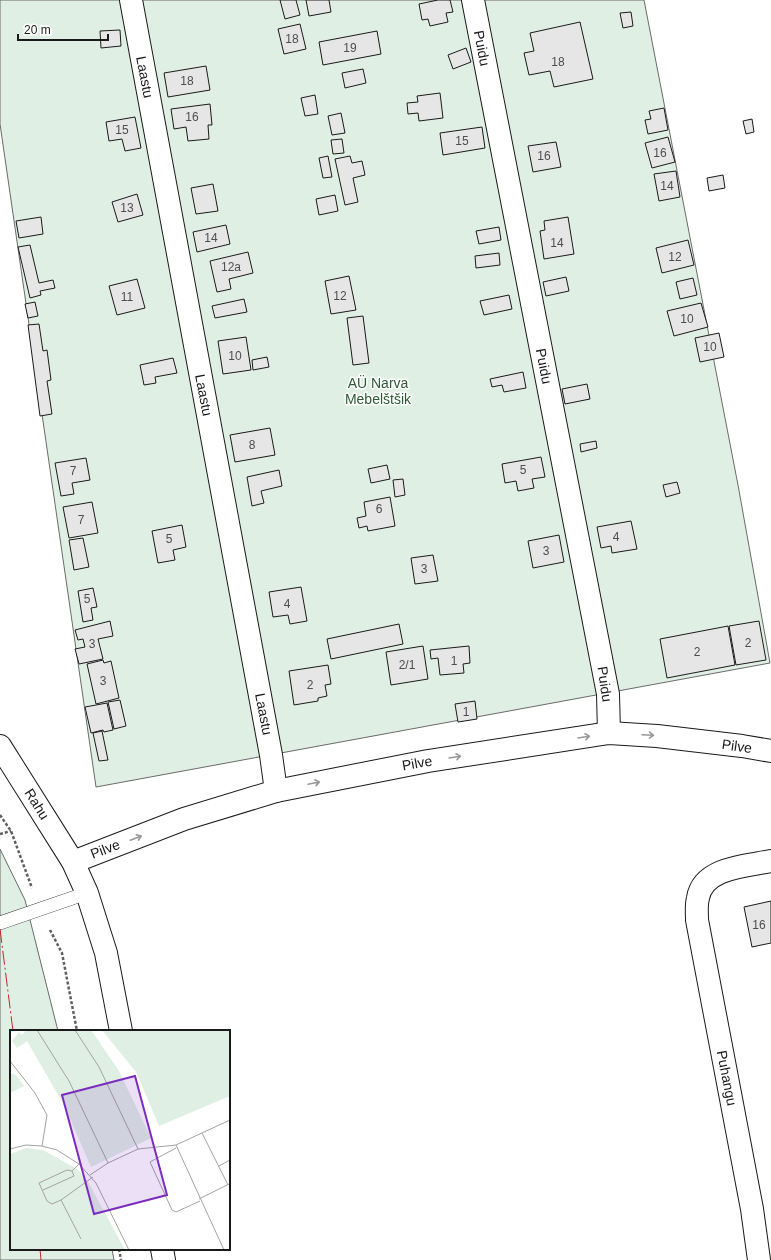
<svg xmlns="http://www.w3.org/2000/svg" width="771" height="1260" font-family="Arial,sans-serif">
<rect width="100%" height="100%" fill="#fff"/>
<g fill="#e0efe3" stroke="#6a6a6a">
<polygon points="0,0 644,0 738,485 770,663 96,787 0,124"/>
<polygon points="0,849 25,900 58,1031 11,1031 11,1249 112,1249 114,1260 0,1260"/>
</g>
<g fill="#e6e6e6" stroke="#1a1a1a">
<polygon points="280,0 296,0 300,15 285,19"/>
<polygon points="306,0 329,0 331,12 309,16"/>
<polygon points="438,0 450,0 453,12 446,13 448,22 430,26 428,19 422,20 419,4"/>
<polygon points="631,12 633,26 623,28 620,13"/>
<polygon points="580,22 593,79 554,87 550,71 529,75 524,53 534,51 530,33"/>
<polygon points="300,24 306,49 284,54 278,29"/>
<polygon points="120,30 121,46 101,48 100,31"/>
<polygon points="377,31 381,54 323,65 319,42"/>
<polygon points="466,48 471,62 453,69 448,55"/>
<polygon points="206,66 210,90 168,97 164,73"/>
<polygon points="363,69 366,83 345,88 342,73"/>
<polygon points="440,93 443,118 419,121 418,113 408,114 407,103 418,102 417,96"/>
<polygon points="315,95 318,114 305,116 301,98"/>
<polygon points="210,104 212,125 208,125 209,139 188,141 186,127 174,129 171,109"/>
<polygon points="664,108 668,130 648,134 645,120 651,119 649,111"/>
<polygon points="341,113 345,133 332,135 328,116"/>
<polygon points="135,117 141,148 125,151 122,139 109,141 106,122"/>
<polygon points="752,119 754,132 746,134 743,121"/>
<polygon points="482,127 485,148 443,155 440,133"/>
<polygon points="668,137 675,162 652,168 645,143"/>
<polygon points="342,139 344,153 333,154 331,140"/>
<polygon points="556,142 561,167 533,172 528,146"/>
<polygon points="328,156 332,177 323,178 319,158"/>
<polygon points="350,156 352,163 362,161 365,175 353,178 358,202 345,205 335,159"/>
<polygon points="676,171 680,197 659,201 654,174"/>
<polygon points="723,175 725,188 709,191 707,178"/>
<polygon points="213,184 218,211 196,214 191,188"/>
<polygon points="137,194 143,215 118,222 112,202"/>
<polygon points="335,195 338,211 319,215 316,199"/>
<polygon points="41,217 43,234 19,238 16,221"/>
<polygon points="568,217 574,254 544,259 540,231 545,230 544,221"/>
<polygon points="226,225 230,244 197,252 193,232"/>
<polygon points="499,227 501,240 479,244 476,231"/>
<polygon points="688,240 694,265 662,273 656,248"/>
<polygon points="30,245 39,283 53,280 55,288 40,291 41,295 30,298 18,247"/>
<polygon points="248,252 253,273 229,279 231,289 217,292 210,261"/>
<polygon points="499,253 500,265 476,268 475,256"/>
<polygon points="349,276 356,310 331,314 325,281"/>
<polygon points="566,277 569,291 546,296 543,282"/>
<polygon points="693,278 697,295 680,299 676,282"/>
<polygon points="137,279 145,308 117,315 109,286"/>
<polygon points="509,295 512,309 484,315 480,301"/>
<polygon points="244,299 247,312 215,318 212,306"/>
<polygon points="35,302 38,316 28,318 25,304"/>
<polygon points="701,303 708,327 674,336 667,311"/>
<polygon points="363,316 369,363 353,365 347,318"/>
<polygon points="39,324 43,351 47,350 51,380 47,381 52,414 40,416 28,325"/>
<polygon points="719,333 724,357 700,362 695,338"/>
<polygon points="246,337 251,370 223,374 218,341"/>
<polygon points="267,357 269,367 253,370 252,360"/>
<polygon points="173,358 177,373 155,377 156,383 144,385 140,365"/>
<polygon points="523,372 526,388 504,392 502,385 492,387 490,379"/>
<polygon points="587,384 590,399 565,404 562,389"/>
<polygon points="270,428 275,455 235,462 230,435"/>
<polygon points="596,441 597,448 581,452 580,444"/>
<polygon points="541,457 545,477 532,479 534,488 518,491 516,481 505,483 502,464"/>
<polygon points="86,458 90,480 72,483 74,494 61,496 55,463"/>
<polygon points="387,465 390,479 371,483 368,469"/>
<polygon points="279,470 282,486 261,491 264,503 252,506 247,477"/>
<polygon points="403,479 405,495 395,497 393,480"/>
<polygon points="677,482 680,493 666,497 663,485"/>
<polygon points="390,497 395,526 368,531 367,526 359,528 357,518 366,516 364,502"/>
<polygon points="92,502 98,533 69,538 63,507"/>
<polygon points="631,521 637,549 612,553 611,546 601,548 597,527"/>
<polygon points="182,525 186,547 173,550 175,560 158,563 152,531"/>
<polygon points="559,535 564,562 533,568 528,541"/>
<polygon points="83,538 89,567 74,570 69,540"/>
<polygon points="433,555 438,581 415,584 411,558"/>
<polygon points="301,587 307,621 290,624 288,615 273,617 269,592"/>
<polygon points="93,588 97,607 91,608 93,620 83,622 78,591"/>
<polygon points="110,621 113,636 98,639 103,659 79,664 75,649 85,647 83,639 78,640 75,630"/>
<polygon points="759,621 766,660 736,665 729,626"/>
<polygon points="399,624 403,644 331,659 327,639"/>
<polygon points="728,626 735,665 667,678 660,639"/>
<polygon points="423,646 428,679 391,685 386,652"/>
<polygon points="469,646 470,663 463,664 464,673 440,675 438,658 431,659 430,650"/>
<polygon points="103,660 104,663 111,661 119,698 96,704 87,664"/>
<polygon points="328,665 331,684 325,685 327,696 318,698 318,701 294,705 289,671"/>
<polygon points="120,700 126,726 114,729 108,702"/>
<polygon points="475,701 477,719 458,722 455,704"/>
<polygon points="107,703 113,730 104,732 103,730 91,733 85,707"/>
<polygon points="102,731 108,760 99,761 93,733"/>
<polygon points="771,901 771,943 752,947 744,907"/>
</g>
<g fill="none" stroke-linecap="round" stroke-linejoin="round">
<defs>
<polyline id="lane" points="0,923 87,893"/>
<g id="street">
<polyline points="131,0 271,755 276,791"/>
<polyline points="473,0 608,694 609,733"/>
<polyline points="73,862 184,819 276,791 428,761 609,733 657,736 742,746 771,751"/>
<path d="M759 1260 752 1209 697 920C697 913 696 905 698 898 703 867 747 866 771 861"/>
</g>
<g id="secondary">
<polyline points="0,746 73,862 87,893 106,953 121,1031"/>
<polyline points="162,1249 164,1260"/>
</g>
</defs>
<use href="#lane" stroke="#1a1a1a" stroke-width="14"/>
<use href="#street" stroke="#1a1a1a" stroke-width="24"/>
<use href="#secondary" stroke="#1a1a1a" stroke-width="24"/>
<g stroke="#5f5f5f" stroke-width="2.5" stroke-dasharray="3 2" stroke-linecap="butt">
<polyline points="0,815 11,831 32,888"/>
<polyline points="0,834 11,831"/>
<polyline points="50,930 62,953 77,1031"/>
<polyline points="119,1249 121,1260"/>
</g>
<use href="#lane" stroke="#fff" stroke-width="13"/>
<use href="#street" stroke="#fff" stroke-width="22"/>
<use href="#secondary" stroke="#fff" stroke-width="22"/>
<g stroke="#c62828" stroke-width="1" stroke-dasharray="14 3 2 3" stroke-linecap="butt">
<polyline points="0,929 13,1031"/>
<polyline points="40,1249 41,1260"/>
</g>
</g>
<defs><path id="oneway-shaft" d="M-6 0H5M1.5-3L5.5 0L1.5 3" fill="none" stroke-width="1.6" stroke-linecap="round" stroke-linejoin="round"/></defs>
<g stroke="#989898">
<use href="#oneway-shaft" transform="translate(648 735) rotate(3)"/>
<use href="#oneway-shaft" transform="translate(584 737) rotate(-9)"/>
<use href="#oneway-shaft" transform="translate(455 757) rotate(-9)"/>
<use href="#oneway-shaft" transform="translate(314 783) rotate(-12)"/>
<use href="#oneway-shaft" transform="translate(136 838) rotate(-21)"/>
</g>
<g text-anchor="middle" stroke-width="3" stroke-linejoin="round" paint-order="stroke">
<g font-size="12" fill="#4d4d4d">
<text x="292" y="43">18</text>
<text x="350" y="52">19</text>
<text x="558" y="66">18</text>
<text x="187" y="85">18</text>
<text x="192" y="121">16</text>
<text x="122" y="134">15</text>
<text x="462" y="145">15</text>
<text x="660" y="157">16</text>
<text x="544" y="160">16</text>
<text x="667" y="190">14</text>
<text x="127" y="212">13</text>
<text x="211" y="242">14</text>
<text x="557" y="247">14</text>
<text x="675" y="261">12</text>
<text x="231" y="271">12a</text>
<text x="340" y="300">12</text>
<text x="127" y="301">11</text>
<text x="687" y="323">10</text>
<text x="710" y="351">10</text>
<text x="235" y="360">10</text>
<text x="252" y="449">8</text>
<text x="523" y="474">5</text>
<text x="73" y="475">7</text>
<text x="379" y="513">6</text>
<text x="81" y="524">7</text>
<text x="616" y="541">4</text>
<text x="169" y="543">5</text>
<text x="546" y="555">3</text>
<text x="424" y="573">3</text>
<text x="87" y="603">5</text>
<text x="287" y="608">4</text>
<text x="748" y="647">2</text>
<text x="92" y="648">3</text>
<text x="697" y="656">2</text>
<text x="454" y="665">1</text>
<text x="407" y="669">2/1</text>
<text x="103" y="685">3</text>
<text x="310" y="689">2</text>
<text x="466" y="716">1</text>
<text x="759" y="929">16</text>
</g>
<g font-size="14" fill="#1a1a1a" stroke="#fff">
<text transform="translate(482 48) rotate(79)" y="5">Puidu</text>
<text transform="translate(145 77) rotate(79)" y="5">Laastu</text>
<text transform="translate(544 366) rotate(79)" y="5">Puidu</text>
<text transform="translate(204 395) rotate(79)" y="5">Laastu</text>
<text transform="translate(605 684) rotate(82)" y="5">Puidu</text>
<text transform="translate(264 714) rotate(79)" y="5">Laastu</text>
<text transform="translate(737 746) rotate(8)" y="5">Pilve</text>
<text transform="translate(417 763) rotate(-10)" y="5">Pilve</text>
<text transform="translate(37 804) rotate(58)" y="5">Rahu</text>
<text transform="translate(105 849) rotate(-21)" y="5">Pilve</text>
<text transform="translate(727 1078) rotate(79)" y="5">Puhangu</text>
</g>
<g font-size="14" fill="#2b5a34" stroke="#fff">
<text x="378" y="388">AÜ Narva<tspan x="378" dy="16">Mebelštšik</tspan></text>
</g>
</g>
<g transform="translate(10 1030)">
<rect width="220" height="220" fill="#fff"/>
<path d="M16 0H81L109 41 141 108 81 137 55 77 17 11 7 18 2 11 9 2 12 5ZM92 0H220V66L149 96 126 42ZM0 43 6 45 14 56 0 63ZM16 118 33 120 67 139 77 150 115 220H0V124Z" fill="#e0efe3"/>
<path fill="none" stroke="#a3a3a3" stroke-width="1" d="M27 0 59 51 98 133M65 0 89 37 128 119M0 31 25 63 37 85 32 116M192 103 218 155M166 115 214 220M166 118 140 132 162 180 166 182 190 171M0 119 16 115 32 116 47 120 69 134 86 153 119 220M209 136 220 130M80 145 98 133 128 119 166 115 220 90M33 160 64 146 62 141M189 169 219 154M51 170 42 174 37 171 29 153 57 140 62 141 69 134M71 209 51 170 83 147"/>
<path fill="#7b2cbf" fill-opacity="0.15" stroke="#7b2cbf" stroke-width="2" d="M125 46 157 165 84 184 52 65Z"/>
<rect width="220" height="220" fill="none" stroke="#1a1a1a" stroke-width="2"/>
</g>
<path d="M18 34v6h90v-6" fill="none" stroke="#1a1a1a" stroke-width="2"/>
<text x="24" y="34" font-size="12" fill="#1a1a1a" stroke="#ffffff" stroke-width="3" paint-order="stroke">20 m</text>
</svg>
